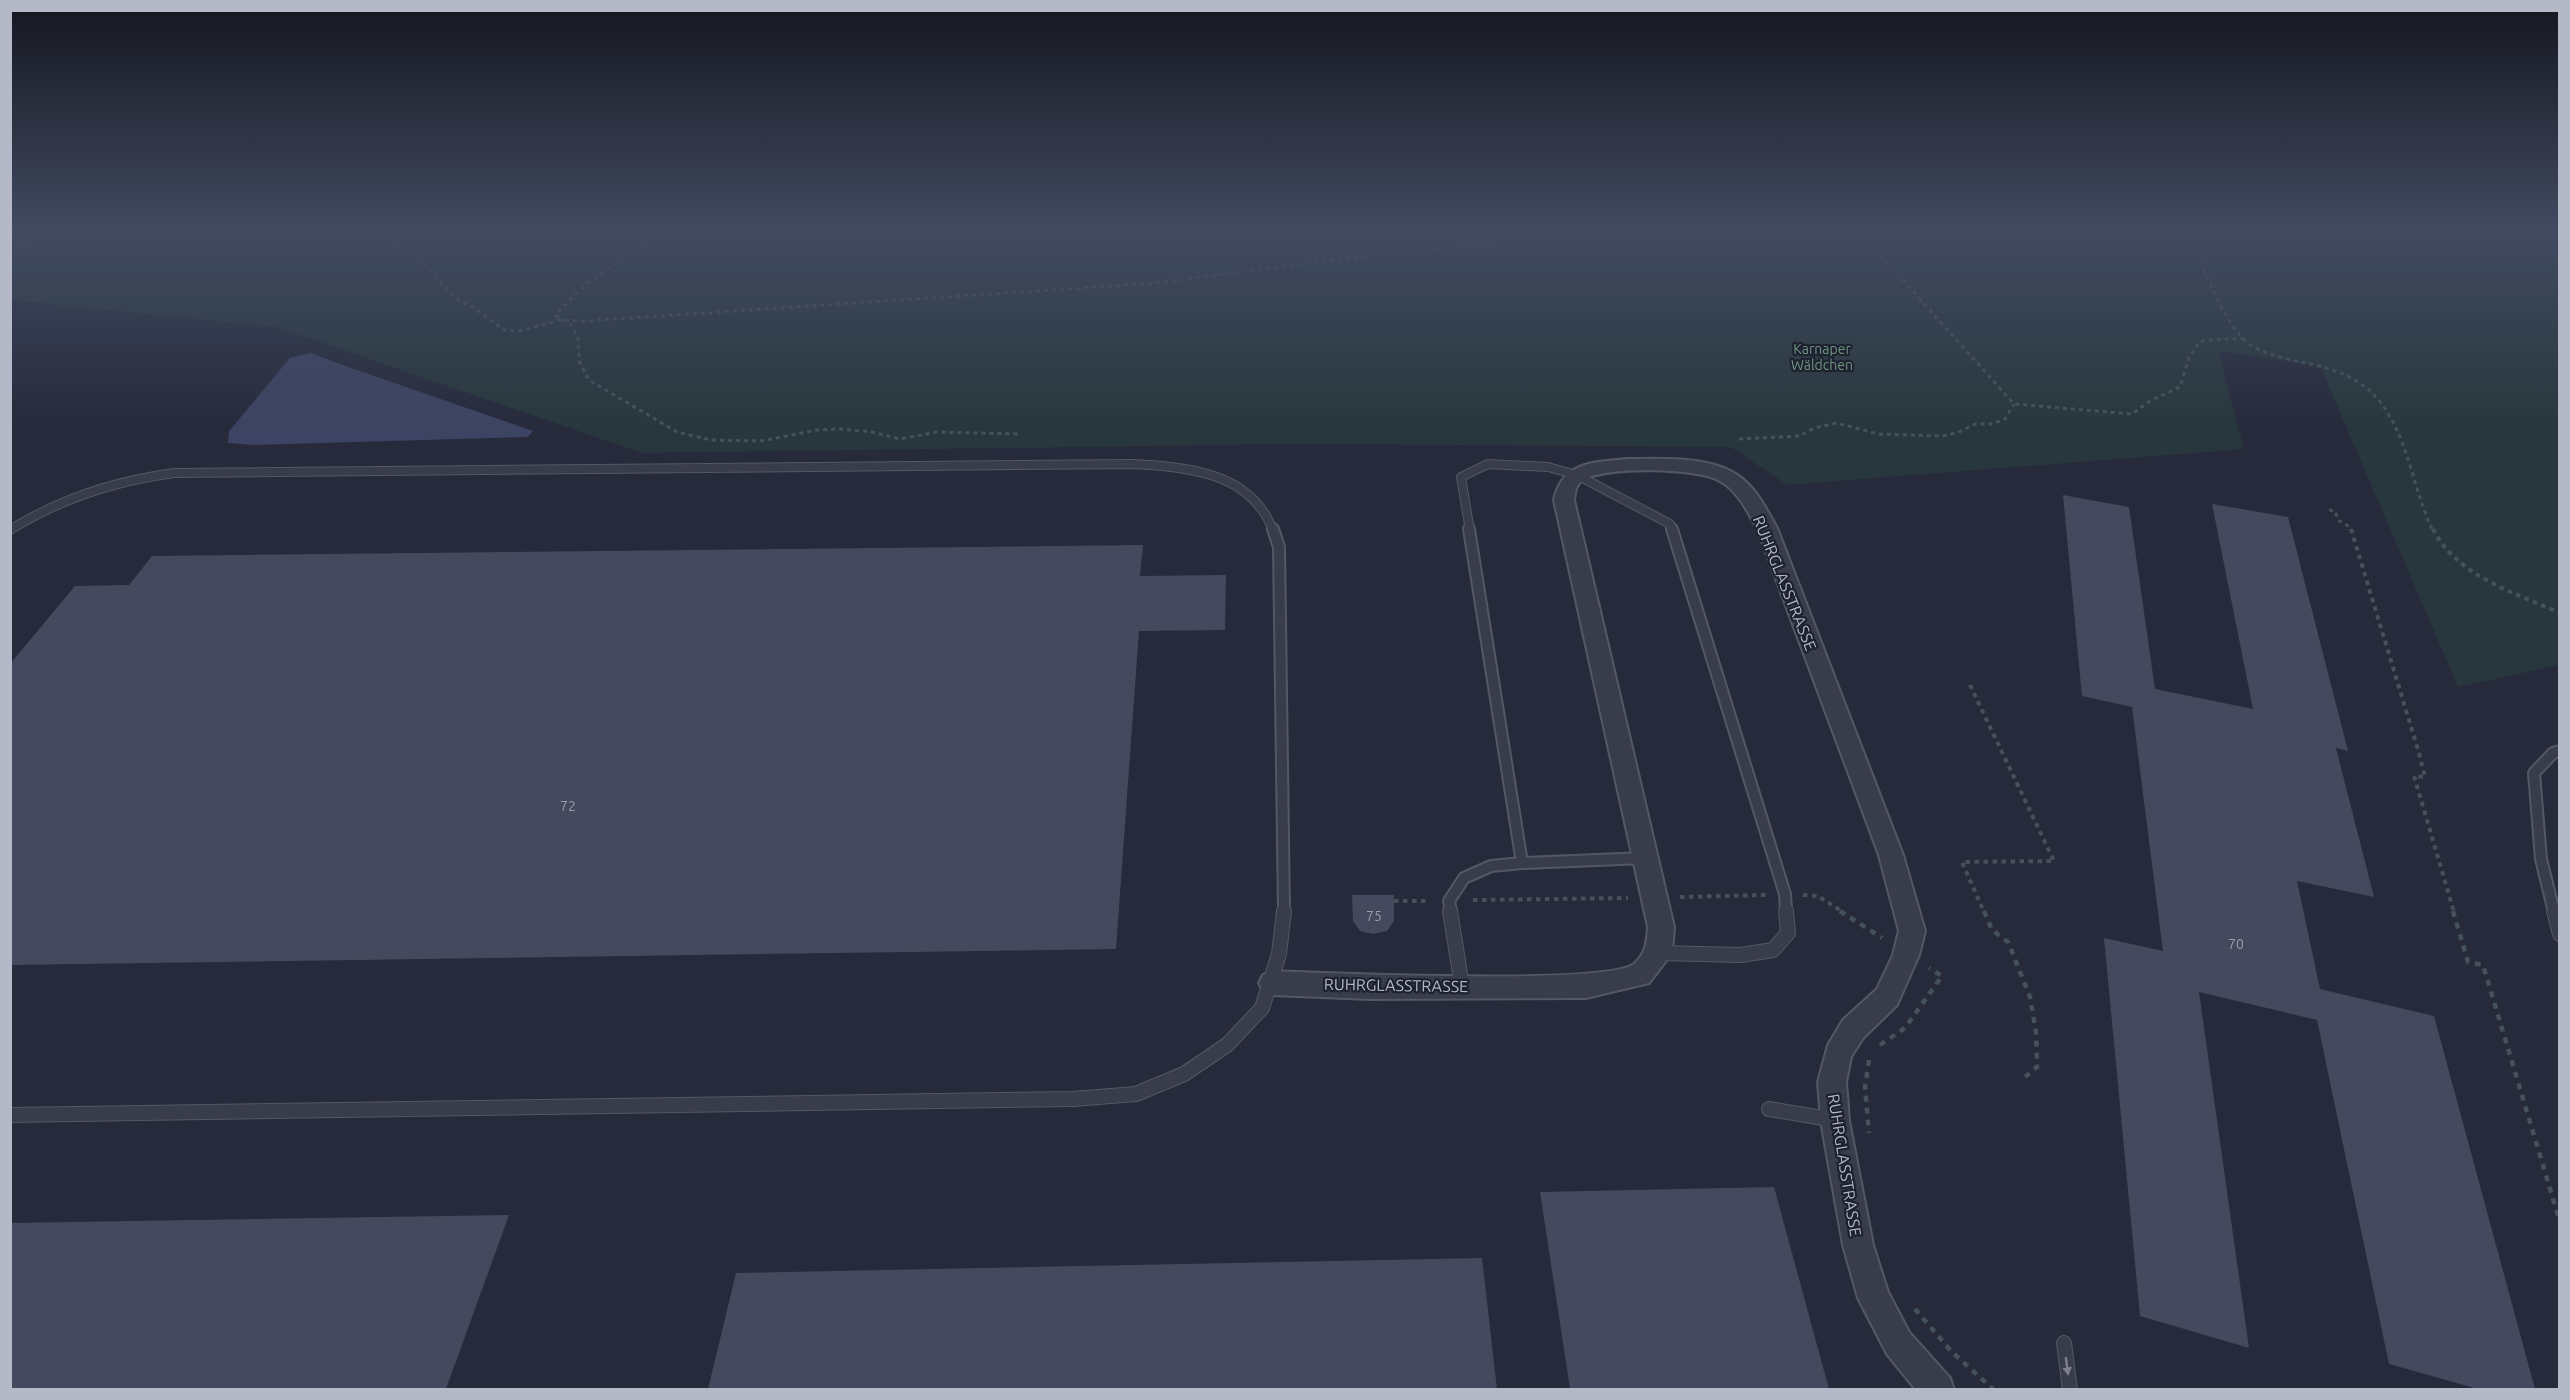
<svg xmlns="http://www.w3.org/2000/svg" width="2570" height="1400" font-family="Ubuntu,sans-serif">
<rect width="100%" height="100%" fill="#262a3b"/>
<polygon fill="#28373d" points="11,232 2559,232 2559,665 2458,687 2320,366 2218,351 2244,449 1787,485 1731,447 1299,444 642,453 276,327 11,300"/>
<polygon fill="#3d4463" points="311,353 334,362 533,431 528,437 253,445 228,443 229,431 290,358"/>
<g fill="#45495d">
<polygon points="2063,495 2129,507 2155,689 2253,709 2212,504 2288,517 2348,751 2336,748 2374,897 2297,881 2320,989 2434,1016 2535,1389 2478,1389 2389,1364 2317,1020 2199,992 2249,1348 2140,1316 2104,938 2163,951 2132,707 2082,696"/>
<polygon points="1143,545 1140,576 1226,575 1225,630 1139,631 1116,949 10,965 10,664 75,586 129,585 152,556"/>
<polygon points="1352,895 1394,895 1394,921 1387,931 1373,934 1360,931 1353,921"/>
<polygon points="1774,1187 1829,1389 1570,1389 1540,1192"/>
<polygon points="509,1215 446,1389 10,1389 10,1223"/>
<polygon points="1482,1258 1497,1389 708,1389 736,1273"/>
</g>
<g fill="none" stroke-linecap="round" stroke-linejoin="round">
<defs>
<g id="service-far2">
<path d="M10 530C61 498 115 481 174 473L1133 464C1187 467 1252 472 1273 531"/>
<polyline points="1470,531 1461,477 1488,464 1548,467 1577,475 1670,524 1672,531"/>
</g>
<g id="service-far1">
<polyline points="1273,529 1279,547 1284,912"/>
<polyline points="1672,529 1785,894 1786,912"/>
<polyline points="1522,863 1646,858"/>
<polyline points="1451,912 1449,901 1464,878 1491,866 1522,863 1469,529"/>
<polyline points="2554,912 2541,859 2534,773 2553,753 2560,751"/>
</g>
<g id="service">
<polyline points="1450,911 1462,986"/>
<polyline points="2554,911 2560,934"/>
<polyline points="1659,953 1741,955 1773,950 1788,933 1786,911"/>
<polyline points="1769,1109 1835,1120"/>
<polyline points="10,1115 1073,1099 1136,1094 1184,1074 1227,1045 1262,1008 1279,954 1284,911"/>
<polyline points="2064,1343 2070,1390"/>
</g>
<path id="minor" d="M1629 459C1665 459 1718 455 1746 482 1759 494 1768 512 1777 528L1903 855 1925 931 1919 955 1897 1005 1863 1038 1851 1057 1846 1082 1849 1121 1873 1245 1888 1292 1909 1332 1950 1378 1954 1390H1916L1887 1354 1858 1298 1843 1245 1821 1121 1818 1082 1828 1045 1843 1020 1877 989 1893 955 1899 931 1879 855 1757 528C1747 511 1738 491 1720 481 1698 468 1605 466 1583 480 1576 484 1575 492 1574 500L1674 927 1672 953 1649 983 1586 998 1371 999 1272 995 1263 991 1259 983 1263 975 1272 971C1323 973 1607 985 1634 964 1646 953 1647 942 1648 927L1554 500C1562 461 1596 462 1629 459Z"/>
</defs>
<use href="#service-far2" stroke="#545866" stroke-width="10"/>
<use href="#service-far1" stroke="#545866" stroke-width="14"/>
<use href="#service" stroke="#545866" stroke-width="16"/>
<use href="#minor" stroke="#545866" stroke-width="4"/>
<g stroke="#455259" stroke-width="3" stroke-dasharray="4 4" stroke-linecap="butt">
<polyline points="378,232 384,239 401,246 421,262 455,298 473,307 504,330 519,331 560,320 584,321 1156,283 1324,261 1604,232"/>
<path d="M663 232C630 256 579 282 556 316L571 325 578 337 579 361 589 380 677 432 711 440 761 441 817 430 840 429 872 432 900 439 937 432 1020 434"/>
<polyline points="1860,232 2014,404 2132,414 2150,401 2180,387 2189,357 2200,341 2243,338"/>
<path d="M2189 232C2200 261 2224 325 2249 344 2262 353 2280 357 2295 361 2322 366 2349 372 2370 391 2408 427 2411 486 2433 531"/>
<polyline points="10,251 57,232"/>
<polyline points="1739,439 1800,436 1814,428 1837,423 1878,434 1941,436 1957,433 1975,424 1992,424 2005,419 2014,404"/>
<polyline points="2329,510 2335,511 2338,520 2350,527 2351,531"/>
</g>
<g stroke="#455259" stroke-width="4" stroke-dasharray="4.5 4.5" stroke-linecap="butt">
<polyline points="2351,529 2419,753 2425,777 2414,776 2454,912"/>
<path d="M2433 529C2456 576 2516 593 2560 613"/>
<polyline points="1970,685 2054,861 1962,862 1984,912"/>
<polyline points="1803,895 1818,896 1843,912"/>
<polyline points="1680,897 1766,895"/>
<polyline points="1473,900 1628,898"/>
<polyline points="1394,901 1430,901"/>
</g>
<g stroke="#455259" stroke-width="4.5" stroke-dasharray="6 6" stroke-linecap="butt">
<polyline points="1840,911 1882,938"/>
<polyline points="1984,911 1992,930 2008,942 2030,997 2036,1032 2037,1067 2024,1078"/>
<polyline points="2453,911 2468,962 2483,965 2560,1222"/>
<polyline points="1880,1045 1905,1028 1942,976 1929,968"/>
<polyline points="1869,1060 1865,1087 1869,1133"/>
<polyline points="1915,1309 1952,1352 1994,1390"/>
</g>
<use href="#service-far2" stroke="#393c4b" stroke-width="8"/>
<use href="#service-far1" stroke="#393c4b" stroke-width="10"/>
<use href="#service" stroke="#393c4b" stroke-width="14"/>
<use href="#minor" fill="#393c4b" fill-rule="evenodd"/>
</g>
<defs><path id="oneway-solid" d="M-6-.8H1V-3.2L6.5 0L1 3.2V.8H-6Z" transform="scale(1.5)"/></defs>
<use fill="#7d808f" href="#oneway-solid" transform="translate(2067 1366) rotate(82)"/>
<linearGradient id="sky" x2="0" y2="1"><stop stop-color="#151720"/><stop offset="0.54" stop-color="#414a60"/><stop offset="1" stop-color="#414a60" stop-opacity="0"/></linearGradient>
<rect width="2570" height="428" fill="url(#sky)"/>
<g text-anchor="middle" stroke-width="4.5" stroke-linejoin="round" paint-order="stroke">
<g font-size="14" fill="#6e9680" stroke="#1e2230">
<text x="1822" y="354">Karnaper<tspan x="1822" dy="16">Wäldchen</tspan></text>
</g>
<g font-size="14" fill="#999cac">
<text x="568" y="811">72</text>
<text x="1374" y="921">75</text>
<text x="2236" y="949">70</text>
</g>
<g font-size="16" fill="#b5b8c7" stroke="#1e2230">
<text transform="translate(1785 583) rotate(68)" y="6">RUHRGLASSTRASSE</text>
<text transform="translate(1396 985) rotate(1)" y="6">RUHRGLASSTRASSE</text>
<text transform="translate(1845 1165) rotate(81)" y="6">RUHRGLASSTRASSE</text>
</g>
</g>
<rect width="2570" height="1400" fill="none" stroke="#b5b8c7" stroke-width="24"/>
</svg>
